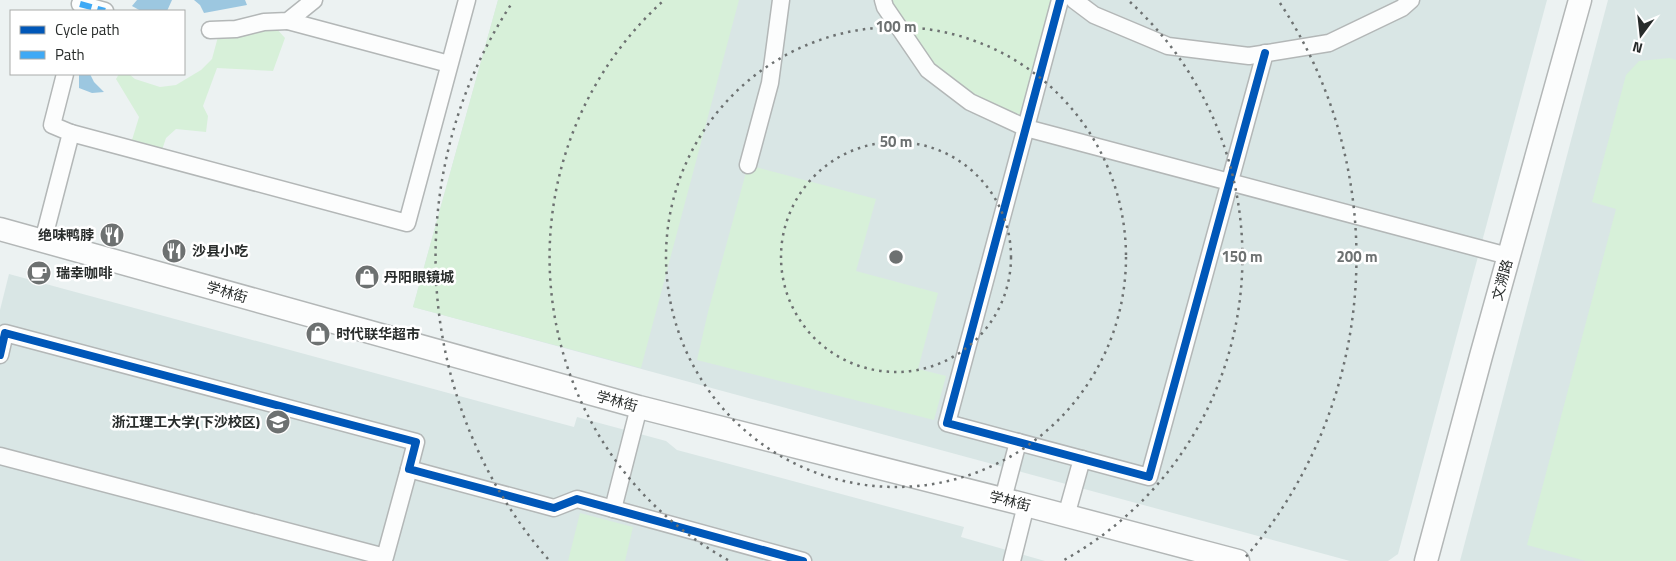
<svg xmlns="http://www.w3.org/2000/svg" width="1676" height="561" font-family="'Titillium Web','Noto Sans SC',sans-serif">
<rect width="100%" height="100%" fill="#ecf2f2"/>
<g fill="#d9e6e5">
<polygon points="498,0 1547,0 1398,554 1388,561 1350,561 413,307"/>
<polygon points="1608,0 1676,0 1676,561 1460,561"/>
<polygon points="9,274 574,427 577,417 666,441 677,450 964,527 961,537 1045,561 0,561 0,310"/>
</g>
<g fill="#d7f0d9">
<polygon points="498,0 739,0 641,368 413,307"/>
<polygon points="883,0 1060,0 1026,128 928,70"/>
<polygon points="275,27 285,38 273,71 217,68 203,106 208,116 206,132 176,129 166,138 162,150 132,140 139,117 116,79 119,74 129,74 135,79 160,87 176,85 201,70 212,59 219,33"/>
<polygon points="1670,58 1676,60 1676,561 1586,561 1527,545 1616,209 1592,202 1626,75 1639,61"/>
<polygon points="748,165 876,199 856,271 938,293 918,369 946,376 934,420 697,360 708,312"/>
<polygon points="580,513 633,527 625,561 568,561"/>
</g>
<g fill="#9cc7e0">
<polygon points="137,0 172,0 167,11 141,11 132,6"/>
<polygon points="194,0 245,0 247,5 204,13 200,5"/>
<polygon points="79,74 90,74 94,82 104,92 92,93 79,88"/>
</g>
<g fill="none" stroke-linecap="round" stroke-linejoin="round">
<defs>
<g id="street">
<polyline points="883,0 885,7 928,70 970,102 1026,128 1508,256"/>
<polyline points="1060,0 947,423 1149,477 1265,53"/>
<polyline points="1074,0 1094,15 1168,46 1249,56 1329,43 1402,8 1411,0"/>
<polyline points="80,4 105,11"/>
<polyline points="288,21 449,64"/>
<polyline points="210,30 236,29 264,22 288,21 314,0"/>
<polyline points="71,133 407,223 467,0"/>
<polyline points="748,165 770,83 781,0"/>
<polyline points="43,241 71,133 52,125 65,74"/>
<polyline points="0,355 5,333 416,442 409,469 554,508 577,499 803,561"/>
<polyline points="0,456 385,557 409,469"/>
<polyline points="1003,499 1018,442"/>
<polyline points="613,509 639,407"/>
<polyline points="1066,516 1082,459"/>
<polyline points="1012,561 1026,505"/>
</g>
<g id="secondary">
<polyline points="0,229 639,407 1026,505 1238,561"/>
<polyline points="1426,561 1481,356 1580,0"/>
</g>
</defs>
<use href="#street" stroke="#b3b7b7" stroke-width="19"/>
<use href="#secondary" stroke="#b3b7b7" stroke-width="25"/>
<use href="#street" stroke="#fcfdfd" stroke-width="16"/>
<use href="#secondary" stroke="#fcfdfd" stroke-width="22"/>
<polyline stroke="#3fa9f5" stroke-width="6" stroke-dasharray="12 6" stroke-linecap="butt" points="80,4 105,11"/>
<defs>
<g id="cycleway">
<polyline points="1060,0 947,423 1149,477 1265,53"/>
<polyline points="0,355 5,333 416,442 409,469 554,508 577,499 803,561"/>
</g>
</defs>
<use href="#cycleway" stroke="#fff" stroke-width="11"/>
<use href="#cycleway" stroke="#0057b8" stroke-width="8"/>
</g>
<g fill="none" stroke="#6d7171" stroke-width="2.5" stroke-dasharray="2.5 5">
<circle cx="896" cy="257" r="115"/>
<circle cx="896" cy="257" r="230"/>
<path d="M728 560A346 346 0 0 1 662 2M1130 2A346 346 0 0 1 1064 560"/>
<path d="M548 559A461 461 0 0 1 512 3M1280 3A461 461 0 0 1 1244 559"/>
</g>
<defs>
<symbol id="restaurant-disc" viewBox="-11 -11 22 22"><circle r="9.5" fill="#6d7171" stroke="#fff"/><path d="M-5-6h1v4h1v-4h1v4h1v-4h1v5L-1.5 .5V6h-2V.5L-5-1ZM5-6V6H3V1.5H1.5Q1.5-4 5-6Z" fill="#fff"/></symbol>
<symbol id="cafe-disc" viewBox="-11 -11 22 22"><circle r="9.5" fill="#6d7171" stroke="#fff"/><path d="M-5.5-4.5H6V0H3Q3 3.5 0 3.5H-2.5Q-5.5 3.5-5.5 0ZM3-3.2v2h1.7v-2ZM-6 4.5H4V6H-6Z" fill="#fff"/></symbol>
<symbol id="shop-disc" viewBox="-11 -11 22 22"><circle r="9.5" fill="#6d7171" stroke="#fff"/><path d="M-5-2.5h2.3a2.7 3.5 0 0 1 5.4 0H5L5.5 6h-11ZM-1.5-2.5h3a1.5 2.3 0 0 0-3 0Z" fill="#fff"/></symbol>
<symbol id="university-disc" viewBox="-11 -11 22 22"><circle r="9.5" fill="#6d7171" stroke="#fff"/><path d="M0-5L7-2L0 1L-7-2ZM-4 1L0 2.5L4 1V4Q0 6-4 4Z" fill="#fff"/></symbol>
</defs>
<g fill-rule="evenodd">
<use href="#restaurant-disc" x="98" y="221" width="28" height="28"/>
<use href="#restaurant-disc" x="160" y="237" width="28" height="28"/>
<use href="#cafe-disc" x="25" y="259" width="28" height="28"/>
<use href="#shop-disc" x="353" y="263" width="28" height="28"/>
<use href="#shop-disc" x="304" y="320" width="28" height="28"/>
<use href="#university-disc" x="264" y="408" width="28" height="28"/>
</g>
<g text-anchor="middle" stroke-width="5" stroke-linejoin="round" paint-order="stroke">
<g font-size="14" font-weight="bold" fill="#282c2b" stroke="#fff" text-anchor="start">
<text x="94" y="240" text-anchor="end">绝味鸭脖</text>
<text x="192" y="256">沙县小吃</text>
<text x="56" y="278">瑞幸咖啡</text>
<text x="384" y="282">丹阳眼镜城</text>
<text x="336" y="339">时代联华超市</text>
<text x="260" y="427" text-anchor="end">浙江理工大学(下沙校区)</text>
</g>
<g font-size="14" fill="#282c2b" stroke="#fff">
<text transform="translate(1502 280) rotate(-75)" y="5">文溯路</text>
<text transform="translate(227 292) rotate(16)" y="5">学林街</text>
<text transform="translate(617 401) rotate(15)" y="5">学林街</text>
<text transform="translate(1010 501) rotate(14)" y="5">学林街</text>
</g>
</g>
<circle cx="896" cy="257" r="8" fill="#6d7171" stroke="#fff" stroke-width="2.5"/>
<g font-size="15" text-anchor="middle" font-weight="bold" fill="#6d7171" stroke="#fff" stroke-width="5" stroke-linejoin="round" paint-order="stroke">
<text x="896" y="32">100 m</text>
<text x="896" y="147">50 m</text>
<text x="1242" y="262">150 m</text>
<text x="1357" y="262">200 m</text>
</g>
<rect x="10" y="10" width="175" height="65" fill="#ffffff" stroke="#a9abaa"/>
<rect x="20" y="26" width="25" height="8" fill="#0057b8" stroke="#a9abaa"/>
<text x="55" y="35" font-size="15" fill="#282c2b">Cycle path</text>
<rect x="20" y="51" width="25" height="8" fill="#3fa9f5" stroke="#a9abaa"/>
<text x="55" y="60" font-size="15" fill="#282c2b">Path</text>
<g transform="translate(1641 35) rotate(195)" stroke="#ffffff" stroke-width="4" paint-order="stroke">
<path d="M0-4L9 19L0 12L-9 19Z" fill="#282c2b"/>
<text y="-8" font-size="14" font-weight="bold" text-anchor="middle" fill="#282c2b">N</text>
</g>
</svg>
